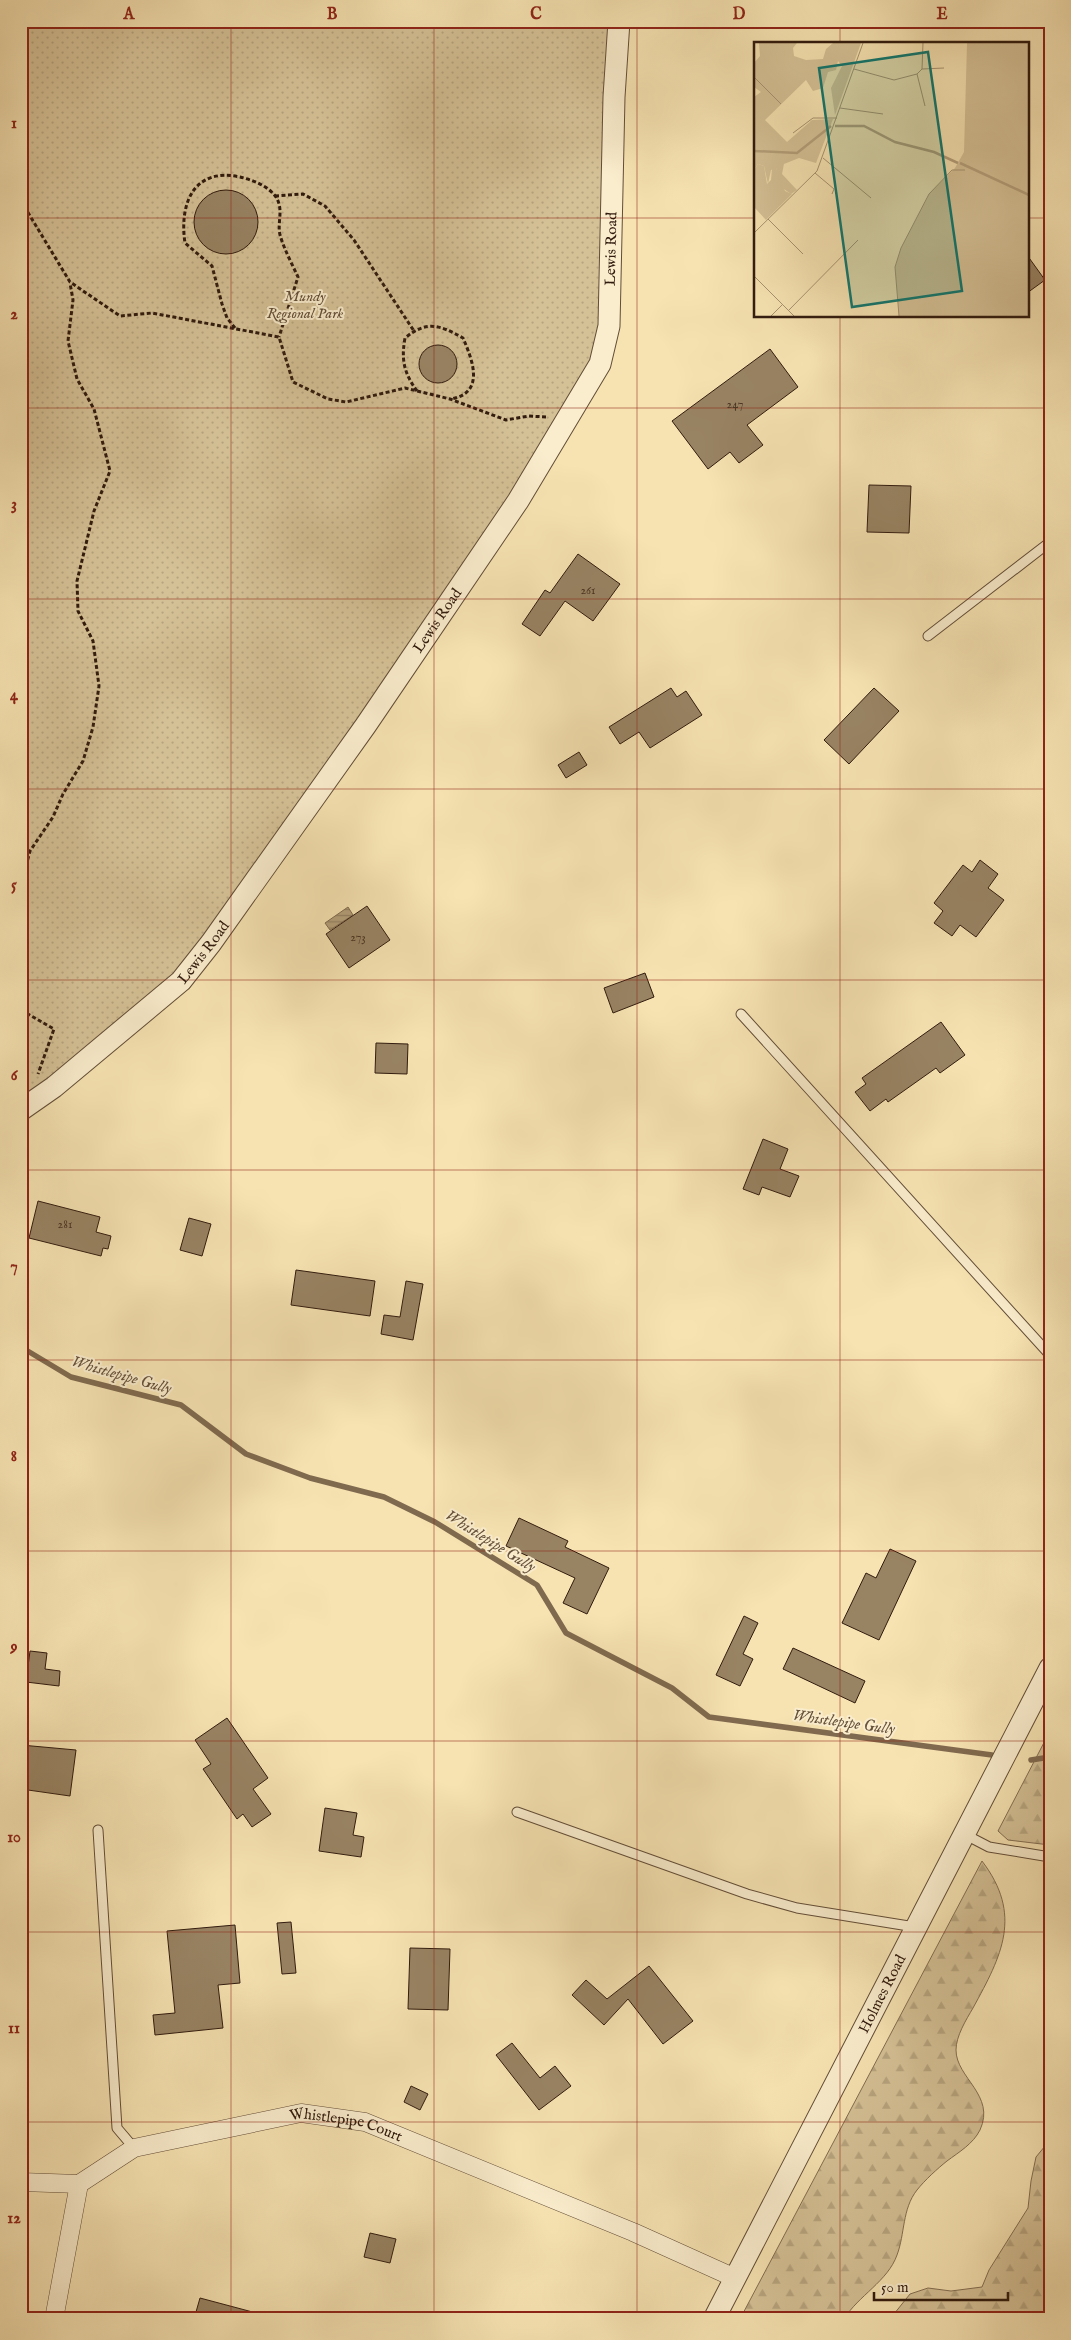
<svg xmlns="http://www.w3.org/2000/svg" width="1071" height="2340" font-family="'IM FELL English',serif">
<defs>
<pattern id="forest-firs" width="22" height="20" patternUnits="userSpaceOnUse" patternTransform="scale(1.25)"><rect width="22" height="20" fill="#d5c196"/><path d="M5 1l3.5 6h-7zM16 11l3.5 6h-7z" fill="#b7a580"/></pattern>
<pattern id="park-dots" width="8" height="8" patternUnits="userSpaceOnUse" patternTransform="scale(1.25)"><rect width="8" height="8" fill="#d5c196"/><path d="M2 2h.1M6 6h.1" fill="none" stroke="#b7a580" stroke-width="1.8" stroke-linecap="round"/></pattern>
<pattern id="water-rules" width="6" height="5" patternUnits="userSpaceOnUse" patternTransform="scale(1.25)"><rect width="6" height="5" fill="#b49f7a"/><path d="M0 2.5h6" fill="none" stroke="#938162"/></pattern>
</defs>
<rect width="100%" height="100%" fill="#f7e3b2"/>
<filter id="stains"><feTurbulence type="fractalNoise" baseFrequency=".004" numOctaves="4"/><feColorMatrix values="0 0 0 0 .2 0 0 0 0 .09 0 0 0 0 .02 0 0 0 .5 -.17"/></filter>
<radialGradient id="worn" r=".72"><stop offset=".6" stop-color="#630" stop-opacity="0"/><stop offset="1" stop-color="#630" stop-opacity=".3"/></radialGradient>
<g fill="url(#forest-firs)" stroke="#836e52">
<polygon points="1050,1731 1050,1845 1008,1840 998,1831"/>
<path d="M982 1861C1023 1915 1002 1955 973 2008 966 2020 956 2036 956 2050 956 2078 996 2095 980 2130 973 2144 959 2152 947 2161 937 2169 925 2180 917 2190 902 2209 905 2234 897 2255 888 2281 858 2296 844 2319H740Z"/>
<polygon points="1050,2140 1050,2319 890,2319 910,2294 928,2288 951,2291 982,2287 989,2270 1028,2208 1031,2181 1036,2157"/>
</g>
<polygon fill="url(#park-dots)" stroke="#836e52" points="21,21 622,21 600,364 181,981 21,1110"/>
<polygon fill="url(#water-rules)" stroke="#806a4f" points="348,907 353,915 330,930 325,923"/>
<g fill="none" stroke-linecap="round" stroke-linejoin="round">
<g stroke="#806a4f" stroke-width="5.5">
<polyline points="21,1347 71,1377 181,1405 246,1454 310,1478 384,1497 435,1522 537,1585 566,1633 672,1688 709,1717 992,1755"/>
<polyline points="1031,1760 1050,1757"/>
</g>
</g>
<g fill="#988363" stroke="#311b0e">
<circle cx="226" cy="222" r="32"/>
<polygon points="1027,255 1045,280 1027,293"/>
<circle cx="438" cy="364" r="19"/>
<polygon points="770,349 798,387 747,425 763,445 739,463 730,452 708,469 672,421"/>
<polygon points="869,485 911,486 909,533 867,532"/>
<polygon points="578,554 620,584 593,621 565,601 540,636 522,624 545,590 550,593"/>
<polygon points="671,688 677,697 686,691 702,715 650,748 639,732 620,744 609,727"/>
<polygon points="874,688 899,711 849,764 824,740"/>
<polygon points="579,752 587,765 566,778 558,765"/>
<polygon points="980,860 998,874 988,888 1004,900 976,937 960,925 952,936 934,923 943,911 934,903 963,865 972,872"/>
<polygon points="367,906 390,940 349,968 326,934"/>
<polygon points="645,973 654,997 613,1013 604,988"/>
<polygon points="941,1022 965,1055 940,1073 936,1068 888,1102 886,1099 870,1111 855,1092 866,1084 862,1078"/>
<polygon points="376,1043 408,1044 407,1074 375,1073"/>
<polygon points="763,1139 788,1149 780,1169 799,1176 790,1197 762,1187 759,1195 743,1189"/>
<polygon points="38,1201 100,1217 96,1232 111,1236 108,1249 103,1248 101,1256 29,1238"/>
<polygon points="189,1218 211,1224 202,1256 180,1250"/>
<polygon points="296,1270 375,1281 370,1316 291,1305"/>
<polygon points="406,1281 423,1284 413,1340 381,1334 384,1315 400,1317"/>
<polygon points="519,1518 568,1541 565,1547 609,1568 587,1614 563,1603 575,1578 506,1546"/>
<polygon points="890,1549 916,1561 879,1640 842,1623 866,1573 876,1578"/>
<polygon points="744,1616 758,1623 743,1654 753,1659 740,1686 716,1675"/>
<polygon points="793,1648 865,1681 855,1703 783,1669"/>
<polygon points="30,1651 47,1653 45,1669 60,1671 59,1686 26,1682"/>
<polygon points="227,1718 268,1778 253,1789 271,1814 252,1827 243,1814 237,1819 203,1769 211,1764 195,1740"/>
<polygon points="21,1745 76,1750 70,1796 21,1789"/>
<polygon points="325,1808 357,1813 353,1835 364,1837 361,1857 319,1851"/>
<polygon points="291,1922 296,1973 282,1974 277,1923"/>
<polygon points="235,1925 240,1983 218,1985 223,2028 155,2035 153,2015 175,2013 167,1931"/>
<polygon points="410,1948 450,1949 448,2010 408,2009"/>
<polygon points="649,1966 693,2021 663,2044 628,1999 604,2025 572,1995 586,1980 607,1999"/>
<polygon points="512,2043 540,2078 555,2066 571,2086 539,2110 496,2055"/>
<polygon points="411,2086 428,2094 420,2110 404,2102"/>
<polygon points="370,2233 396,2239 390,2263 364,2257"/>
<polygon points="200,2298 260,2314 259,2319 194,2319"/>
</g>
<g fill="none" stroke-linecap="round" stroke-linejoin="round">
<defs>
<g id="service">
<polyline points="928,636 1050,542"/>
<polyline points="741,1014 1050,1355"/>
<polyline points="517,1812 747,1894 797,1908 915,1927"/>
<polyline points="98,1830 117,2128 134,2148"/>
<polyline points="964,1834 989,1847 1050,1857"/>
</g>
<g id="minor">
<polyline points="21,2182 79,2184"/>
<path id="s1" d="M54 2319 79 2184 134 2148 301 2113 365 2122 633 2232 735 2278"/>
</g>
<g id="tertiary">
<path id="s2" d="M21 1110 54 1087 181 981 211 943 366 725 518 501 600 364 609 326 614 97 619 21"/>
<path id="s3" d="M714 2319 1050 1668"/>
</g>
</defs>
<use href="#service" stroke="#624d37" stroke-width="11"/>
<use href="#minor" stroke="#624d37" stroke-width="19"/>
<use href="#tertiary" stroke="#624d37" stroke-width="23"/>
<g stroke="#311b0e" stroke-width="3" stroke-dasharray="4 2.5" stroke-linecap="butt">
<polyline points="275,196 303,194 325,206 354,240 414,331"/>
<polyline points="21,201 70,282 120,316 152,313 279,337 293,382 328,399 346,402 405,388 450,399 506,420 529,416 546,417"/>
<path d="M235 328 227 318 222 304 212 266 185 243C179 203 194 167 240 177 253 180 268 186 276 197 284 210 277 222 280 235 284 249 292 264 298 277L279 337"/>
<path d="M417 391C404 373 401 360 405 338 427 320 440 325 463 338 473 361 485 393 451 399"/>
<polyline points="21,885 30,851 53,817 63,794 83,761 93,727 99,686 93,641 78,611 77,581 94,511 110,471 94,409 77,379 68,341 73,300 70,283"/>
<polyline points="21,1010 54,1029 38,1074"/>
</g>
<use href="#service" stroke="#faedcd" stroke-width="9"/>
<use href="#minor" stroke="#faedcd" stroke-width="18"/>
<use href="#tertiary" stroke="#faedcd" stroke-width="21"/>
</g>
<path fill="none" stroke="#8f2418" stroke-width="1" stroke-opacity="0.55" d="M231 21V2319M434 21V2319M637 21V2319M840 21V44M21 218H755M1027 218H1050M840 316V2319M21 408H1050M21 599H1050M21 789H1050M21 980H1050M21 1170H1050M21 1360H1050M21 1551H1050M21 1741H1050M21 1932H1050M21 2122H1050"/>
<g text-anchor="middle" stroke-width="4" stroke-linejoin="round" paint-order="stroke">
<g font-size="12" fill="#4b3523">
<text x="735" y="408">247</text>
<text x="588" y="594">261</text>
<text x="358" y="941">273</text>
<text x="65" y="1228">281</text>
</g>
<g font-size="15" fill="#311b0e" stroke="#faedcd">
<text dy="5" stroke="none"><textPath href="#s2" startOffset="1068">Lewis Road</textPath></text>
<text dy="5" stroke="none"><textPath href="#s2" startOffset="648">Lewis Road</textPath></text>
<text dy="5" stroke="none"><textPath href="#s2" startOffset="242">Lewis Road</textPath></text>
<text dy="5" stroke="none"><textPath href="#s3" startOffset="366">Holmes Road</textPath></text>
<text dy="5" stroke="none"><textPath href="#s1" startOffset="420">Whistlepipe Court</textPath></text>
</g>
<g font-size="15" font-style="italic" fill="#624d37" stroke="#faedcd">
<text x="305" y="301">Mundy<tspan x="305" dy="17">Regional Park</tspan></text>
</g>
<g font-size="16" font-style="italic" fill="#655039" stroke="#faedcd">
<text transform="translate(122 1374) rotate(16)" y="6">Whistlepipe Gully</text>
<text transform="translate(491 1540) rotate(32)" y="6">Whistlepipe Gully</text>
<text transform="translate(844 1721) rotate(8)" y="6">Whistlepipe Gully</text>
</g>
</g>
<g transform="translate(754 42)">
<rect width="275" height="275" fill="#f7e3b2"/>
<path d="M4 122 10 124 13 142 17 138 18 126H22L31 149 38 152 12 178 0 165V128Z" fill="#d5c196"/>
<path d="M5 1H43L39 6 40 14 52 18 69 17 72 7 79 1H107L81 73 77 46 88 24 84 19 82 28 74 30 69 46 59 49 52 38 11 78 33 100 58 78 79 77 62 121 45 116 30 122 28 132 43 148 37 152 27 145 22 126 17 128 14 142 10 124 4 122 0 128V55L7 50 0 45V21L6 14Z" fill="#d5c196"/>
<path d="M213 1H275V274H145L141 225 147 206 175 152 201 126 210 110Z" fill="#d5c196"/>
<path fill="none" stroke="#b49f7a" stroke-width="2.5" d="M81 84H110L141 100 180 110 204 121M0 109 43 111 77 84M206 121 275 153"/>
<path fill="none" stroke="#a89370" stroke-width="1" d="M100 27 140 38 163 32 168 27 169 1M168 27 190 26M163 32 171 64M0 35 27 62M86 66 129 72M39 91 59 76H83M69 116 117 156M61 131 80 147 78 152M14 177 49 212M0 191 63 129 109 1M0 234 40 274M34 269 104 198M17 274 28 263M145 274 141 225 147 206 175 152 198 128H211"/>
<path fill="#0f766e" fill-opacity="0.15" stroke="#0f766e" stroke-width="2.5" d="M174 10 208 249 98 265 65 26Z"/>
<rect width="275" height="275" fill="none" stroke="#311b0e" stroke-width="2.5"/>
</g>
<rect width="1071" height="2340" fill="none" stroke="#f7e3b2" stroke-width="55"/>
<path d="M874 2292v8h134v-8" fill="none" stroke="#311b0e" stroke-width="2.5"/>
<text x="881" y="2292" font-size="15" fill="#311b0e" stroke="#faedcd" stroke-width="4" paint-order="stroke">50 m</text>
<rect x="28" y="28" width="1016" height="2284" fill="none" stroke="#8f2418" stroke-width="2"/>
<g font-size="16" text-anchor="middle" font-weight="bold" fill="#8f2418">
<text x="129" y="19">A</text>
<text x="332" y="19">B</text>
<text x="536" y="19">C</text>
<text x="739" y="19">D</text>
<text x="942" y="19">E</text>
<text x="14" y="128">1</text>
<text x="14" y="319">2</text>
<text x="14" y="509">3</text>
<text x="14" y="700">4</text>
<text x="14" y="890">5</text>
<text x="14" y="1080">6</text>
<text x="14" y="1271">7</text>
<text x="14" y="1461">8</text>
<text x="14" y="1652">9</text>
<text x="14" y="1842">10</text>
<text x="14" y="2033">11</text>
<text x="14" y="2223">12</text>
</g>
<rect width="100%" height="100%" filter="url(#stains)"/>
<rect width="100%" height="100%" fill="url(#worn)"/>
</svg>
